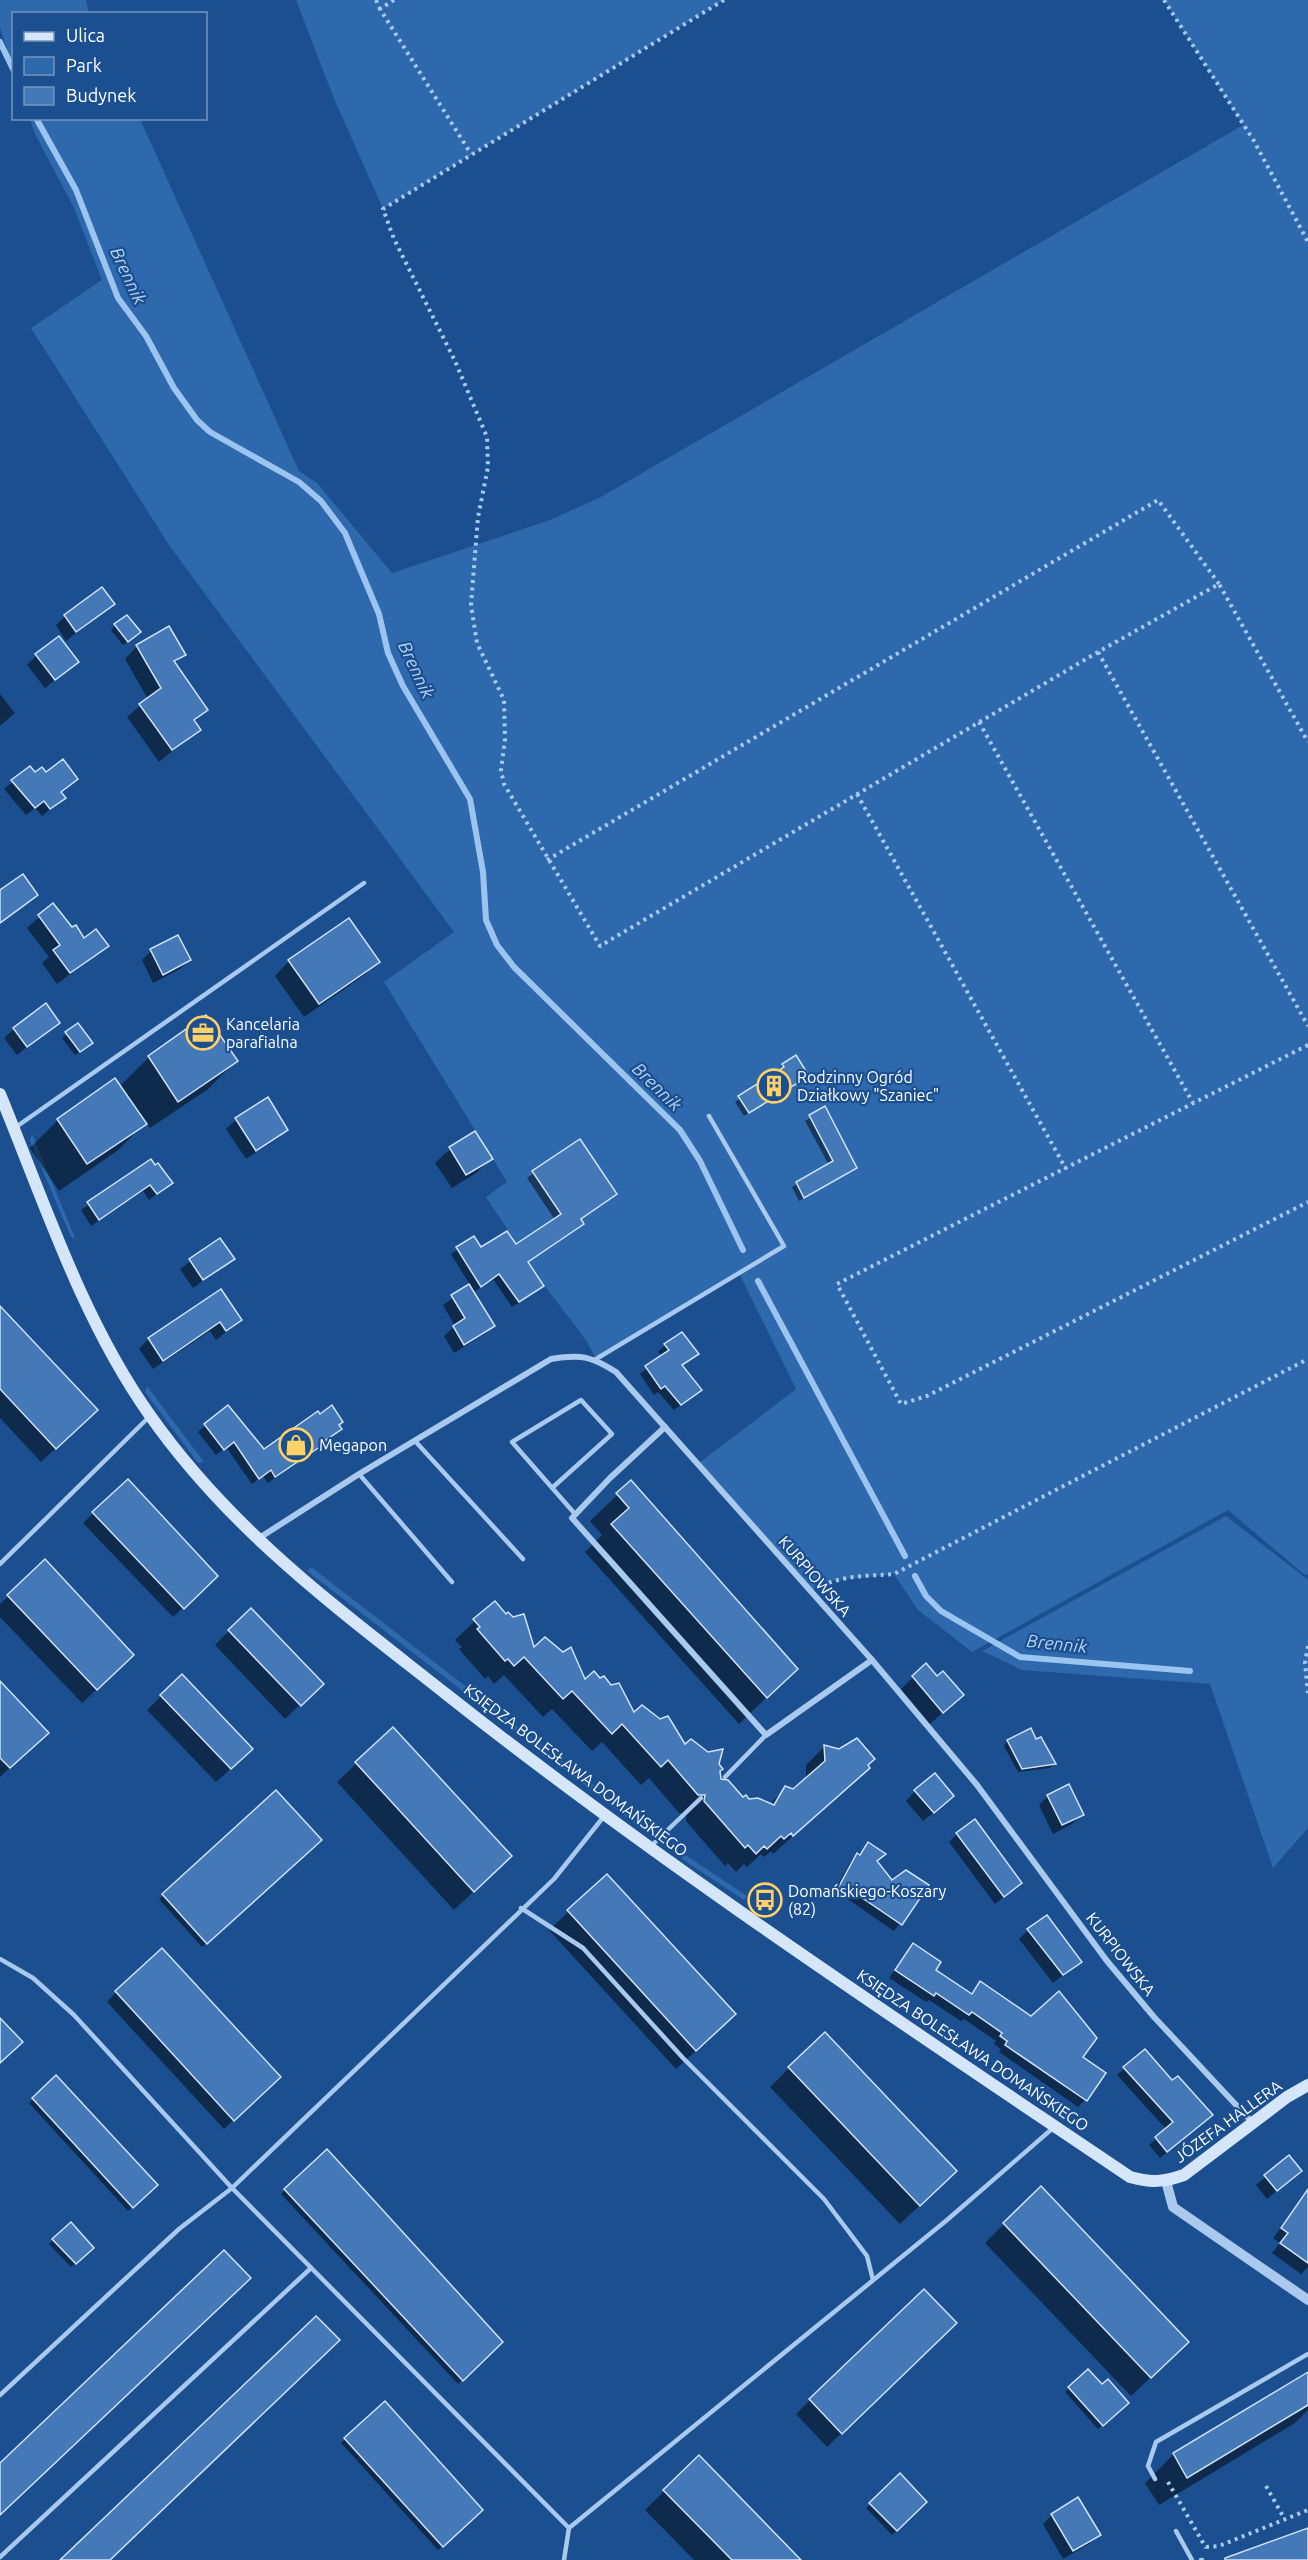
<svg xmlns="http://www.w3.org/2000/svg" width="1308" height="2560" font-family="Ubuntu,sans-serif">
<rect width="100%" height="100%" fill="#1b4f8f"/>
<g fill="#2e69ad">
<polygon points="0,0 86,0 89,13 14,14 13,67 0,28"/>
<polygon points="296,0 724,0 383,209 333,96"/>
<polygon points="1164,0 1308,0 1308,1574 1305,1575 1228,1510 972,1652 918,1610 894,1574 831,1581 811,1591 699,1463 796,1389 739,1273 596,1359 586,1340 544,1285 486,1197 507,1182 384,982 454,932 169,545 31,328 102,280 74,208 35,134 30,119 140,119 299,471 317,483 392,573 550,520 599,498 1243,125"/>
<polygon points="32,1134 75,1238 71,1237 30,1141"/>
<polygon points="147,1386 204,1462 198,1463 145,1392"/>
<polygon points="1226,1516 1308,1580 1308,1828 1273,1868 1210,1684 1022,1670 982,1651"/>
<polygon points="311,1567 648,1827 638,1826 307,1571"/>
<polygon points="681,1852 747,1896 744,1900 682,1859"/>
</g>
<g fill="#0007">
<polygon points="113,604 66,641 56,625 65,616"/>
<polygon points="115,625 135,636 123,645 111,630"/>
<polygon points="137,646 184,654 174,664 206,710 194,723 199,729 159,762 127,717 148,699 125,659"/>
<polygon points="36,656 77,662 45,688 27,665"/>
<polygon points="0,694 15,713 0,726"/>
<polygon points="30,768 35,774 76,779 60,793 64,798 42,816 35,808 26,815 4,789"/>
<polygon points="53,905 84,940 107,946 57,984 42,963 49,957 27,928"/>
<polygon points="151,951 189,960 180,969 153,983 142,960"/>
<polygon points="289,961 378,962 363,976 304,1017 275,976"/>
<polygon points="206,1017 236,1061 208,1089 150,1128 146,1122 117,1151 59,1191 30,1148 58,1120 114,1080 119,1087 148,1058"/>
<polygon points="58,1022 17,1055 4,1038 14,1029"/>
<polygon points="78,1025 87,1047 75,1055 62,1038"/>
<polygon points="783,1065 807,1076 744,1116 735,1102 780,1072 779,1069"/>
<polygon points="268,1099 287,1130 277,1139 246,1159 226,1129 236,1120"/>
<polygon points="825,1108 856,1168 799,1201 792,1187 829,1165 805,1121"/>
<polygon points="475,1133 491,1158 476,1173 452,1188 435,1163 450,1149"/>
<polygon points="580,1141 615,1194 580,1220 583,1224 577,1230 527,1263 542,1285 536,1291 512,1307 493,1279 472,1293 493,1326 483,1335 454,1353 444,1336 455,1326 443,1305 470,1285 451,1254 474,1238 481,1250 515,1246 555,1220 527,1178"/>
<polygon points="151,1161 171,1183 149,1200 143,1191 91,1226 81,1210"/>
<polygon points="220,1240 233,1259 193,1288 180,1269"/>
<polygon points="221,1291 241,1320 216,1340 210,1331 153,1369 139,1349 148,1339"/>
<polygon points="0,1308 81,1425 41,1462 0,1418"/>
<polygon points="665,1345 697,1353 681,1366 700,1390 674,1410 658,1392 654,1395 640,1374 662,1356 658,1352"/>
<polygon points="227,1407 263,1451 338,1426 340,1429 268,1483 263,1476 252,1484 226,1447 216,1455 198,1432"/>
<polygon points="128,1481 216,1576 173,1617 83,1523"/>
<polygon points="631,1482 796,1669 739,1724 585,1552 602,1535 590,1521"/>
<polygon points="45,1562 118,1669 82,1703 0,1617 0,1604"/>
<polygon points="494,1603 533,1649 633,1715 717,1765 720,1780 743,1800 769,1805 786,1788 794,1791 806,1779 806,1765 825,1746 868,1768 773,1854 771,1851 764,1857 761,1854 747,1867 744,1864 736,1872 728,1863 725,1866 686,1821 686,1814 679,1813 649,1778 641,1785 602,1742 592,1751 552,1709 543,1717 504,1675 494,1684 488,1676 485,1679 459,1649 462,1647 455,1640"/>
<polygon points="229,1631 322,1684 285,1719 215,1645"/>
<polygon points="926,1665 937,1678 962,1695 930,1724 901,1689"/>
<polygon points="181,1676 237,1763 216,1782 147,1710"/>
<polygon points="0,1683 32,1747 0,1777"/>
<polygon points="393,1729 491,1875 454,1910 337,1782"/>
<polygon points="1008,1741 1035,1741 1054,1764 1050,1768 1018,1772 1004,1746"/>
<polygon points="915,1791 943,1805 923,1821 906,1801"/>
<polygon points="276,1792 320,1840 202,1947 159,1899"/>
<polygon points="1048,1796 1082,1815 1072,1824 1053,1834 1039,1805"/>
<polygon points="957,1834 1020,1883 995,1904 949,1842"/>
<polygon points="868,1844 875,1862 891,1882 927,1886 894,1931 839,1893 832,1895 851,1861"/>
<polygon points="607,1876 715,2033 676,2069 549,1930"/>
<polygon points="1028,1930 1080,1962 1053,1983 1019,1939"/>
<polygon points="913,1945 934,1971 970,1994 981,1983 1080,2057 1085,2100 1078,2107 999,2052 1001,2049 994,2044 996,2041 964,2019 961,2021 929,2000 926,2002 889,1978"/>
<polygon points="116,1992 270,2086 224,2129 107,2002"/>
<polygon points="1144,2051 1204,2122 1160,2158 1149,2145 1167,2130 1117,2075"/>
<polygon points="789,2068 936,2190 900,2224 770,2087"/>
<polygon points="56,2077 156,2185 128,2211 29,2103"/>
<polygon points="327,2151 501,2342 458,2384 281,2194"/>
<polygon points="1289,2157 1300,2171 1267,2199 1256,2185"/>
<polygon points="1297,2207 1308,2214 1308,2267 1301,2274 1272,2253 1280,2243 1273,2238"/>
<polygon points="71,2224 92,2248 71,2267 49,2244"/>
<polygon points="1004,2224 1168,2361 1131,2396 985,2243"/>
<polygon points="941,2337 827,2447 796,2414 810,2400"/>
<polygon points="1088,2371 1102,2386 1127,2403 1098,2429 1065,2392"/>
<polygon points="1308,2374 1308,2410 1295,2423 1159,2505 1145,2483 1173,2455"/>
<polygon points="385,2403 481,2510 438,2550 341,2443"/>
<polygon points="699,2457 799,2560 694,2560 645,2510"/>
<polygon points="900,2475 925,2502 892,2535 866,2508"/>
<polygon points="1052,2515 1099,2534 1089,2544 1063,2559 1043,2524"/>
</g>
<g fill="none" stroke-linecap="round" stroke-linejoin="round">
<g stroke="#9cc4f0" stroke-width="6">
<polyline points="0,42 14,71"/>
<polyline points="36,118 76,190 118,298 146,336 174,388 197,420 210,432 299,482 321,501 345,533 379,614 388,653 403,686 470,799 483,872 486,920 497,945 514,967 680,1130 700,1161 743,1250"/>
<polyline points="758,1281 905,1556"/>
<polyline points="915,1576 926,1596 941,1611 1020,1657 1190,1671"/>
</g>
</g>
<g fill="#4478b7" stroke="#cfe3fa" stroke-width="1.5">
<polygon points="102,587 115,604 76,632 64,615"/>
<polygon points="127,615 141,632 128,642 114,624"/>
<polygon points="169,626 186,655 174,661 208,710 194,720 201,730 172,750 139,704 161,688 136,645"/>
<polygon points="59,636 79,662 55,680 35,654"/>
<polygon points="63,759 78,779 61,792 66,798 50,809 44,801 35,808 11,780 30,766 35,772 42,767 46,772"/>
<polygon points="23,874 38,895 0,923 0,890"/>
<polygon points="53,903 72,927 76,925 84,938 96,929 109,946 70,973 53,950 60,945 38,915"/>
<polygon points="349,918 380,962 319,1004 288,960"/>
<polygon points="178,935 191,960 163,975 150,949"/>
<polygon points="46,1003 60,1023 27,1047 13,1028"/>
<polygon points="206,1015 238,1061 178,1102 148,1056"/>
<polygon points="78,1023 93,1043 80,1052 65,1032"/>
<polygon points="796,1055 809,1076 749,1113 738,1096 784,1067 782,1064"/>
<polygon points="115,1078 147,1124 87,1164 57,1119"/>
<polygon points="268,1097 288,1130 256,1151 235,1118"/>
<polygon points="825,1106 857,1168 804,1198 796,1182 833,1161 809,1115"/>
<polygon points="475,1131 493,1159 466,1175 449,1147"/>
<polygon points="580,1139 617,1194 581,1219 584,1224 528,1262 544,1286 519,1302 499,1274 481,1287 456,1247 474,1236 481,1247 507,1231 516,1244 561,1214 532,1171"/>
<polygon points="151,1159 155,1165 158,1163 173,1183 157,1194 150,1185 99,1220 87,1202"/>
<polygon points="220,1238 235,1259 203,1280 189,1259"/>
<polygon points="469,1284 495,1326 464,1345 453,1326 465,1318 451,1295"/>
<polygon points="221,1289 242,1320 226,1331 220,1322 163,1361 148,1338"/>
<polygon points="0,1306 98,1410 56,1449 0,1389"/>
<polygon points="682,1332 699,1354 682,1365 702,1390 681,1405 665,1386 661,1389 645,1366 669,1350 664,1344"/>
<polygon points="228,1405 264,1449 318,1411 320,1414 332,1405 343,1422 339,1425 342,1429 326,1440 327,1442 275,1477 271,1470 259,1479 234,1442 224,1450 204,1424"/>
<polygon points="128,1479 218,1576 184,1609 92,1512"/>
<polygon points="631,1480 798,1669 767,1698 611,1524 629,1508 616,1493"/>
<polygon points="45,1559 134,1655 97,1690 7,1595"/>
<polygon points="495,1601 506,1614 508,1612 513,1617 524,1614 534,1647 545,1637 563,1652 571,1647 585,1679 594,1671 600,1678 604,1676 611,1685 619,1683 634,1712 642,1705 660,1719 668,1716 685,1744 691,1739 708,1752 723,1749 719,1764 723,1769 720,1771 721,1779 728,1780 743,1797 746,1795 749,1799 758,1798 774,1805 785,1786 793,1789 825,1761 824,1745 839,1749 857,1738 875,1759 868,1765 870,1768 793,1836 791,1833 784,1839 781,1836 767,1849 764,1846 756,1854 748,1845 745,1848 704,1801 705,1795 698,1795 668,1760 661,1767 622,1724 612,1734 572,1691 563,1699 524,1657 514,1666 508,1659 505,1661 477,1629 480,1627 473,1619"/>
<polygon points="251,1608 324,1684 301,1706 228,1630"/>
<polygon points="926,1663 937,1676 943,1671 964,1695 943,1713 912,1676"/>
<polygon points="182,1674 253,1749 231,1769 160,1695"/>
<polygon points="0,1681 49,1733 10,1768 0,1758"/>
<polygon points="393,1727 512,1856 474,1892 355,1762"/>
<polygon points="1031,1728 1036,1739 1041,1737 1056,1764 1022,1769 1007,1740"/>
<polygon points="935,1773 954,1796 934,1813 914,1790"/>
<polygon points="1069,1784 1084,1815 1062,1825 1047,1795"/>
<polygon points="276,1790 322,1840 207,1944 162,1894"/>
<polygon points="975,1819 1022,1883 1004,1897 956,1833"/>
<polygon points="868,1842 886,1854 877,1861 892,1880 906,1870 929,1885 902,1925 846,1887 842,1891 838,1888 857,1853 860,1855"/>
<polygon points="607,1874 736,2014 696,2051 567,1910"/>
<polygon points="1047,1915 1082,1962 1063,1975 1027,1929"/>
<polygon points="913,1943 941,1962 936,1970 972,1994 980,1981 1031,2016 1059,1991 1097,2038 1083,2057 1106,2073 1087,2101 1005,2045 1007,2041 1000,2036 1002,2033 972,2012 969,2015 936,1993 934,1996 895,1970"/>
<polygon points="162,1948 281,2077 234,2121 115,1991"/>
<polygon points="0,2018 23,2042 0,2063"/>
<polygon points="825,2032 957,2171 920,2206 788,2067"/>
<polygon points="1145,2049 1172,2080 1178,2076 1213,2115 1167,2152 1155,2137 1173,2122 1123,2067"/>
<polygon points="56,2075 158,2185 133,2208 32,2098"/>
<polygon points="327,2149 503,2342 463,2381 284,2189"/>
<polygon points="1289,2155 1302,2171 1277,2191 1264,2175"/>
<polygon points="1041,2186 1189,2342 1151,2378 1003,2223"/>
<polygon points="1308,2189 1308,2263 1280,2243 1288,2233 1281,2228"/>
<polygon points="71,2222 94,2248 76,2264 52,2239"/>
<polygon points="224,2250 251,2278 0,2515 0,2463"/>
<polygon points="924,2289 957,2323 842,2434 809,2399"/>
<polygon points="316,2316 340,2340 110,2560 60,2560"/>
<polygon points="1088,2369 1102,2384 1108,2379 1129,2403 1103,2426 1068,2387"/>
<polygon points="1308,2372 1308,2405 1187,2478 1173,2453"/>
<polygon points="385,2401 483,2510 443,2547 344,2438"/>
<polygon points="699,2455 801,2560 732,2560 663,2490"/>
<polygon points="900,2473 927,2502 897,2531 869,2503"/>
<polygon points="1078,2497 1101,2535 1073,2551 1051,2514"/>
<polygon points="1308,2528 1308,2560 1225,2560 1225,2558"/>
</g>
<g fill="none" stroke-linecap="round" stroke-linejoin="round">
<g stroke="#a9c9ee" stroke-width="4" stroke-dasharray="3 4.5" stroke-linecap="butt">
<polyline points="376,0 380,9"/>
<polyline points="394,0 380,9 471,154"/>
<polyline points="724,0 383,209 394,239 455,361 487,437 488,467 478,517 471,605 477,643 504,700 505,739 501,770 504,784 600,946 1098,652 1219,584 1308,742"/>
<polyline points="1164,0 1254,141 1308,242"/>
<polyline points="1098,652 1308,1026"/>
<polyline points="979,722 1193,1103"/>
<polyline points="857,794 1066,1169"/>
<polyline points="547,860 1158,500 1219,584"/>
<polyline points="1308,1045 837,1284 901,1404 927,1396 1308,1202"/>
<path d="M822 1586C843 1575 870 1576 894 1574L1308 1359"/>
<polyline points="1308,1646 1305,1663 1308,1693"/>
<polyline points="1168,2482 1206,2548"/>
<polyline points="1266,2486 1284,2518"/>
<polyline points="1206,2547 1219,2546 1308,2510"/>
</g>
<g stroke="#a9c9ee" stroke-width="4.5">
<polyline points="16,1127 364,883"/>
<polyline points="596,1359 784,1246 709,1116"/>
<polyline points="415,1441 523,1559"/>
<polyline points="359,1474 452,1582"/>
<polyline points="552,1488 612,1434 581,1400 512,1442 575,1514"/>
<polyline points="0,1564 150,1416"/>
<polyline points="725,1777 766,1735"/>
<polyline points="651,1846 701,1798"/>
<polyline points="521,1908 583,1948 683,2058 824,2199 867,2256 873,2280"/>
<polyline points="0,1959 33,1978 74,2015 232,2188 554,1879 605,1815"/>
<polyline points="0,2395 179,2229 232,2188 569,2528 947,2220 1053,2128"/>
<polyline points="1155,2479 1148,2466 1156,2442 1308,2354"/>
<polyline points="1176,2531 1192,2560"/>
<polyline points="0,2557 311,2268"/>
<polyline points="564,2560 569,2528"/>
<polyline points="1201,2560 1202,2560"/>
</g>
<g stroke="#a9c9ee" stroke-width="6">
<polyline points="665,1427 610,1478 572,1518 766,1735 872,1660"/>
<path d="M256 1540 359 1474 551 1359C580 1354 591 1356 616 1372L872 1660 977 1785 1107 1961 1154 2017 1252 2122"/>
</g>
<polyline stroke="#a9c9ee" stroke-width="10" points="1166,2181 1173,2207 1308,2300"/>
<path stroke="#d6e6fa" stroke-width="12" d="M0 1094C44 1201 82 1319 149 1414 231 1531 336 1607 446 1694 665 1867 899 2021 1130 2177 1151 2183 1164 2182 1184 2175L1287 2097 1308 2085"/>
</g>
<defs>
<symbol id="office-ring" viewBox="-11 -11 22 22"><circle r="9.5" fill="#1b4f8f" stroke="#ffd166" stroke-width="1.5"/><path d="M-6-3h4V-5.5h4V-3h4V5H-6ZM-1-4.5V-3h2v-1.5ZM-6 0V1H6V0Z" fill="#ffd166"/></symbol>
<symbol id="building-ring" viewBox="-11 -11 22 22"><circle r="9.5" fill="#1b4f8f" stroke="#ffd166" stroke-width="1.5"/><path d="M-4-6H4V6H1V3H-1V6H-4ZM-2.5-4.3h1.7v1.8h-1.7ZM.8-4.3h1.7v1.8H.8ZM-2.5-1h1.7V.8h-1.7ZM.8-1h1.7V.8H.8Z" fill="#ffd166"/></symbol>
<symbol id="shop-ring" viewBox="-11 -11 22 22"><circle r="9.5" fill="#1b4f8f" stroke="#ffd166" stroke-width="1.5"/><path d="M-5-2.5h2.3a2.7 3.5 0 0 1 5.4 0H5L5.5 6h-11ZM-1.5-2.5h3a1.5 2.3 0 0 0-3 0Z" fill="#ffd166"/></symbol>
<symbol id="bus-ring" viewBox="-11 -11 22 22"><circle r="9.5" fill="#1b4f8f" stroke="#ffd166" stroke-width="1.5"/><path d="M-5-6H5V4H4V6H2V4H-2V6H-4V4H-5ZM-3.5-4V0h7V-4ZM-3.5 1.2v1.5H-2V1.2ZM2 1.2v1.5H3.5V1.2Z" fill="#ffd166"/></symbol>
</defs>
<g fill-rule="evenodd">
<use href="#office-ring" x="184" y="1014" width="38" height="38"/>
<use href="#building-ring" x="755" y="1067" width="38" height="38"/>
<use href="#shop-ring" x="277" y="1426" width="38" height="38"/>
<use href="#bus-ring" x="746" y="1881" width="38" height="38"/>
</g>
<g text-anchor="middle" stroke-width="4.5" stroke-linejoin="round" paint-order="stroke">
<g font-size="16" fill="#fff" stroke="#1b4f8f" text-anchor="start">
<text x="226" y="1030">Kancelaria<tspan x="226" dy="18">parafialna</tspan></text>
<text x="797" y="1083">Rodzinny Ogród<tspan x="797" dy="18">Działkowy "Szaniec"</tspan></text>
<text x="319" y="1451">Megapon</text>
<text x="788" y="1897">Domańskiego-Koszary<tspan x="788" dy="18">(82)</tspan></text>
</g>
<g font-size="16" fill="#fff" stroke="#1b4f8f">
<text transform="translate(815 1576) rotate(49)" y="6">KURPIOWSKA</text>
<text transform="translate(576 1770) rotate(37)" y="6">KSIĘDZA BOLESŁAWA DOMAŃSKIEGO</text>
<text transform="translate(1121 1954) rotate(52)" y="6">KURPIOWSKA</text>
<text transform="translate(973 2050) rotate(34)" y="6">KSIĘDZA BOLESŁAWA DOMAŃSKIEGO</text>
<text transform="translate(1228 2121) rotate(-36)" y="6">JÓZEFA HALLERA</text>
</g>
<g font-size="18" font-style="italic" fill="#b5d3f5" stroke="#1b4f8f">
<text transform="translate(128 276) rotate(65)" y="6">Brennik</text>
<text transform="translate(416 670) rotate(65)" y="6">Brennik</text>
<text transform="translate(657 1087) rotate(44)" y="6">Brennik</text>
<text transform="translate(1057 1644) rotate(6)" y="6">Brennik</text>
</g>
</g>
<rect x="12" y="12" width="195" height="108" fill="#1b4f8f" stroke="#7695bc" stroke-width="1.5"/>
<rect x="24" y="32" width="30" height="9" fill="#d6e6fa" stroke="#7695bc" stroke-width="1.5"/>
<text x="66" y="42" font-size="18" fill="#ffffff">Ulica</text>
<rect x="24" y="57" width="30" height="18" fill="#2e69ad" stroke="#7695bc" stroke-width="1.5"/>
<text x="66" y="72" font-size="18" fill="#ffffff">Park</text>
<rect x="24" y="87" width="30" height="18" fill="#4478b7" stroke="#7695bc" stroke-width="1.5"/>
<text x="66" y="102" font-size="18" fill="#ffffff">Budynek</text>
</svg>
